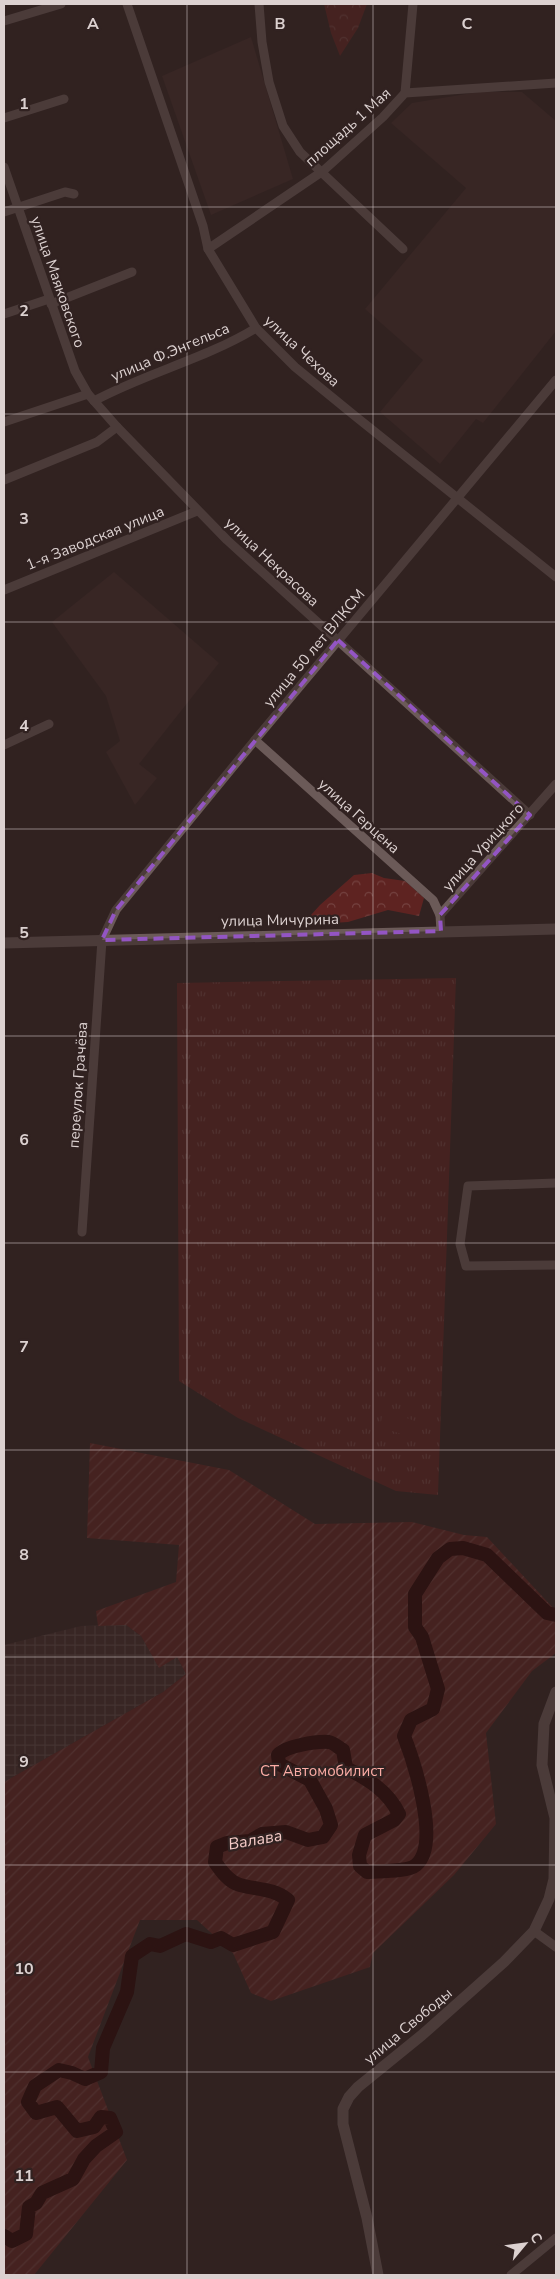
<svg xmlns="http://www.w3.org/2000/svg" width="560" height="2279" font-family="'Nunito Sans',sans-serif">
<defs>
<pattern id="industrial-grid" width="8" height="8" patternUnits="userSpaceOnUse" patternTransform="scale(1.25)"><rect width="8" height="8" fill="#402a28"/><path d="M0 4h8M4 0v8" fill="none" stroke="#5b4846"/></pattern>
<pattern id="grass-tufts" width="24" height="20" patternUnits="userSpaceOnUse" patternTransform="scale(1.25)"><rect width="24" height="20" fill="#5e2321"/><path d="M3 7l-1-3M5 7V3M7 7l1-3M15 17l-1-3M17 17v-4M19 17l1-3" fill="none" stroke="#744240"/></pattern>
<pattern id="forest-crowns" width="20" height="18" patternUnits="userSpaceOnUse" patternTransform="scale(1.25)"><rect width="20" height="18" fill="#5e2321"/><path d="M2 6a3 3 0 1 1 6 0M12 15a3 3 0 1 1 6 0" fill="none" stroke="#744240"/></pattern>
<pattern id="garden-furrows" width="10" height="10" patternUnits="userSpaceOnUse" patternTransform="scale(1.25)"><rect width="10" height="10" fill="#5e2321"/><path d="M-1 1l2-2M0 10L10 0M9 11l2-2" fill="none" stroke="#744240"/></pattern>
</defs>
<rect width="100%" height="100%" fill="#312221"/>
<g fill="#402a28">
<polygon points="251,37 293,179 211,215 162,76"/>
<polygon points="478,92 522,92 556,121 556,331 483,423 476,419 440,464 380,412 423,360 365,309 466,188 391,123 412,103"/>
<polygon points="114,572 219,663 139,764 157,778 135,805 106,752 120,741 106,696 52,622"/>
</g>
<polygon fill="url(#industrial-grid)" points="126,1625 141,1636 159,1667 177,1657 186,1674 163,1692 4,1782 4,1645 81,1626"/>
<polygon fill="url(#grass-tufts)" points="456,978 438,1495 396,1491 238,1418 179,1381 177,983"/>
<g fill="url(#forest-crowns)">
<polygon points="324,4 367,4 358,28 340,56 331,33"/>
<polygon points="372,873 384,878 405,881 424,898 419,916 388,910 348,922 302,925 320,905 354,875"/>
</g>
<polygon fill="url(#garden-furrows)" points="90,1443 229,1470 315,1524 412,1522 464,1535 487,1537 556,1611 556,1653 532,1671 486,1733 496,1824 454,1875 373,1953 370,1967 271,2001 251,1993 233,1953 197,1920 140,1920 88,2057 127,2160 34,2275 4,2275 4,1782 163,1692 186,1674 177,1657 159,1668 141,1636 126,1625 98,1626 96,1611 176,1582 179,1545 87,1538"/>
<polygon fill="#5e2321" points="383,1410 415,1421 414,1438 386,1429 381,1422"/>
<g fill="none" stroke-linecap="round" stroke-linejoin="round">
<path stroke="#260001" stroke-width="14" d="M4 2236 12 2241 26 2234 29 2207 36 2203 42 2193 73 2179 84 2159 96 2146 116 2132 110 2118 101 2117 94 2127 77 2131 57 2107 36 2113 28 2102 35 2086 59 2070 72 2073 85 2079 101 2072 103 2048 127 1992 132 1956 150 1944 160 1946 186 1934 211 1942 221 1938 233 1945 273 1932 288 1900C273 1888 258 1890 240 1885 229 1882 221 1871 215 1862L217 1847 227 1843 250 1841 262 1834 286 1832 308 1840 323 1837 331 1825 326 1809 310 1780 279 1764 278 1755C285 1746 317 1741 329 1742 334 1743 339 1748 343 1750L346 1768C368 1779 388 1791 399 1814L394 1820 365 1835 359 1855 360 1866 367 1872C378 1871 408 1872 416 1865 441 1844 414 1762 404 1736L411 1720 433 1709 438 1689 422 1637 415 1627V1594L438 1558 450 1549 463 1548 487 1555 547 1613 556 1615"/>
<g stroke="#6b5a58" stroke-width="9">
<polyline points="127,4 203,226 208,249 256,328 295,367 355,416 556,577"/>
<polyline points="259,4 262,42 269,82 283,126 300,152 403,249"/>
<polyline points="4,21 61,4"/>
<polyline points="405,93 413,4"/>
<polyline points="4,118 64,99"/>
<polyline points="4,167 75,371 88,394 117,427 227,540 530,815"/>
<polyline points="4,212 65,192 74,194"/>
<polyline points="208,249 323,171 383,117 405,93 556,83"/>
<polyline points="51,304 132,272"/>
<polyline points="4,314 49,299"/>
<path d="M94 401C146 373 205 359 256 328"/>
<polyline points="4,422 88,394"/>
<polyline points="4,480 97,442 117,427"/>
<polyline points="4,590 197,511"/>
<polyline points="255,740 433,900 440,915"/>
<polyline points="4,745 49,724"/>
<polyline points="441,931 440,915 556,784"/>
<polyline points="556,1183 468,1186 460,1244 466,1266 556,1265"/>
<polyline points="82,1232 102,940 116,910 255,740 556,380"/>
<polyline points="534,1931 556,1947"/>
<polyline points="511,2275 556,2238"/>
</g>
<g stroke="#6b5a58" stroke-width="11">
<polyline points="4,943 556,929"/>
<polyline points="378,2275 367,2218 343,2124 343,2109 349,2097 358,2087 422,2035 504,1962 534,1931 549,1899 554,1879 555,1818 542,1765 544,1724 556,1692"/>
</g>
</g>
<path d="M0 0H560V2279H0ZM338 640 530 815 440 915 441 931 102 940 116 910Z" fill="#312221" fill-opacity=".55" fill-rule="evenodd"/>
<path fill="none" stroke="#9355c3" stroke-width="4" stroke-dasharray="10 6" stroke-linejoin="round" d="M338 640 530 815 440 915 441 931 102 940 116 910Z"/>
<path fill="none" stroke="#dcd1d0" stroke-width="1" stroke-opacity="0.55" d="M187 4V2275M373 4V2275M4 207H556M4 414H556M4 622H556M4 829H556M4 1036H556M4 1243H556M4 1450H556M4 1657H556M4 1865H556M4 2072H556"/>
<g text-anchor="middle" stroke-width="4.5" stroke-linejoin="round" paint-order="stroke">
<g font-size="15" fill="#dcd1d0" stroke="#312221">
<text transform="translate(348 127) rotate(-42)" y="5">площадь 1 Мая</text>
<text transform="translate(58 282) rotate(71)" y="5">улица Маяковского</text>
<text transform="translate(302 351) rotate(43)" y="5">улица Чехова</text>
<text transform="translate(170 352) rotate(-23)" y="5">улица Ф.Энгельса</text>
<text transform="translate(95 538) rotate(-22)" y="5">1-я Заводская улица</text>
<text transform="translate(272 562) rotate(43)" y="5">улица Некрасова</text>
<text transform="translate(314 648) rotate(-50)" y="5">улица 50 лет ВЛКСМ</text>
<text transform="translate(359 816) rotate(42)" y="5">улица Герцена</text>
<text transform="translate(483 847) rotate(-48)" y="5">улица Урицкого</text>
<text transform="translate(280 920) rotate(-1)" y="5">улица Мичурина</text>
<text transform="translate(78 1085) rotate(-86)" y="5">переулок Грачёва</text>
<text transform="translate(408 2026) rotate(-40)" y="5">улица Свободы</text>
</g>
<g font-size="15" fill="#fcaca5" stroke="#312221">
<text x="322" y="1776">СТ Автомобилист</text>
</g>
<g font-size="16" font-style="italic" fill="#f6ccc8" stroke="#312221">
<text transform="translate(255 1839) rotate(-10)" y="6">Валава</text>
</g>
</g>
<g font-size="16" text-anchor="middle" font-weight="bold" fill="#dcd1d0" stroke="#312221" stroke-width="4.5" stroke-linejoin="round" paint-order="stroke">
<text x="93" y="29">A</text>
<text x="280" y="29">B</text>
<text x="467" y="29">C</text>
<text x="24" y="109">1</text>
<text x="24" y="316">2</text>
<text x="24" y="524">3</text>
<text x="24" y="731">4</text>
<text x="24" y="938">5</text>
<text x="24" y="1145">6</text>
<text x="24" y="1352">7</text>
<text x="24" y="1560">8</text>
<text x="24" y="1767">9</text>
<text x="24" y="1974">10</text>
<text x="24" y="2181">11</text>
</g>
<rect width="560" height="2279" fill="none" stroke="#dcd1d0" stroke-width="10"/>
<g transform="translate(525 2244) rotate(61)" stroke="#312221" stroke-width="4" paint-order="stroke">
<path d="M0-4L9 19L0 12L-9 19Z" fill="#dcd1d0"/>
<text y="-8" font-size="14" font-weight="bold" text-anchor="middle" fill="#dcd1d0">С</text>
</g>
</svg>
